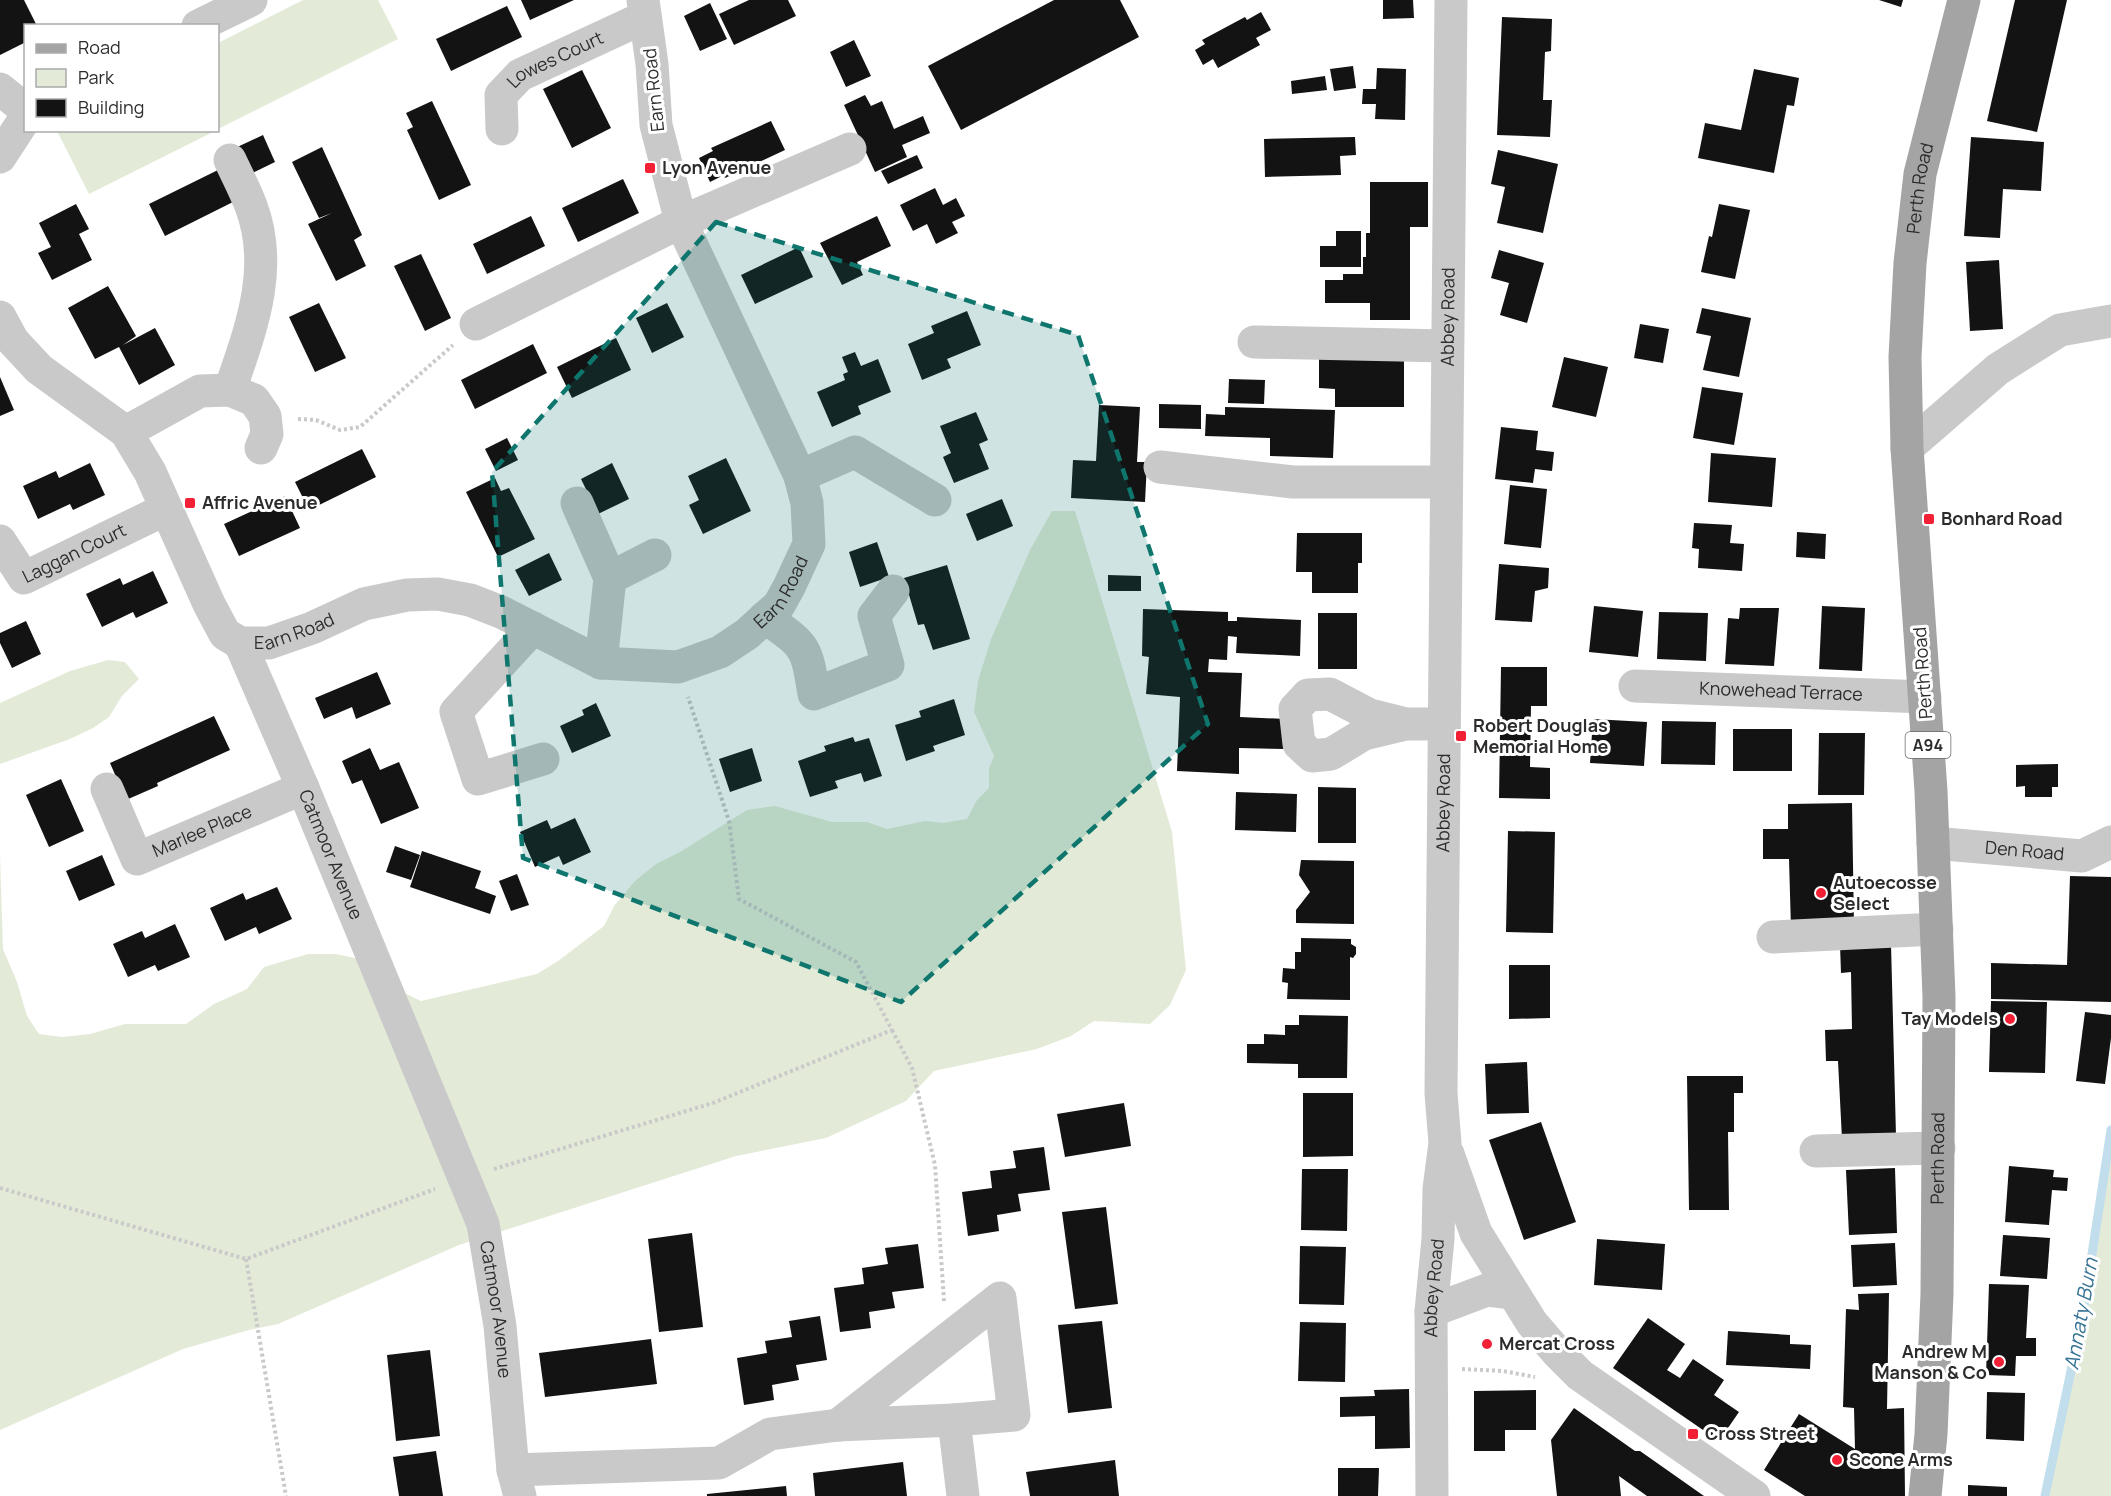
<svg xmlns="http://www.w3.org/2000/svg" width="2111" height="1496" font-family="Manrope,sans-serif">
<rect width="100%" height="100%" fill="#fff"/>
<g fill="#e3ebd8">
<polygon points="303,0 378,0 398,39 218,129 218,43"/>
<polygon points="57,131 215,131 89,194"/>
<polygon points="1052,511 1075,511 1172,832 1186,970 1170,1005 1150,1024 1094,1021 1071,1036 1037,1049 934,1071 906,1101 826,1138 736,1156 459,1245 278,1324 249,1330 183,1349 0,1430 0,854 3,949 17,982 27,1016 39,1034 62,1037 90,1034 125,1024 186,1024 214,1004 247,989 264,967 308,954 336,954 359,959 400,991 421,1001 537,974 558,961 604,926 614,906 635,881 656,864 680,852 747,810 775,806 832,822 867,822 887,829 925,821 943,823 967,819 977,800 989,788 989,769 994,756 974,712 978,681 991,639 1030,550"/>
<polygon points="108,660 125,662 139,679 122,696 109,717 93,728 70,739 0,764 0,703 70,671"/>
<polygon points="2111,1130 2111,1496 2045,1496 2083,1313"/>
</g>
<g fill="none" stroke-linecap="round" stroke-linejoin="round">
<polyline stroke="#c2deed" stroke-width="9" points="2045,1496 2083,1313 2111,1130"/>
</g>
<g fill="#131313">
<polygon points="0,0 24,0 37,26 26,26 26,42 0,55"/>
<polygon points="521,0 574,0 530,20"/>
<polygon points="749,0 788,0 796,16 734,45 719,14"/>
<polygon points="1054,0 1120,0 1139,37 961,130 928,66"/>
<polygon points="1383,0 1413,0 1414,18 1383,19"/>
<polygon points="1879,0 1903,0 1901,7"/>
<polygon points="2015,0 2067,0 2037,132 1987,121"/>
<polygon points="710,3 727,39 700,51 684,16"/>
<polygon points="507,6 522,37 451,71 436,39"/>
<polygon points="1261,12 1271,30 1256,38 1260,45 1218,68 1213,59 1203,65 1195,50 1205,44 1202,40 1245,17 1247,20"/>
<polygon points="1502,17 1552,19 1551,51 1545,52 1543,100 1552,100 1550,137 1497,135"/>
<polygon points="854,40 871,76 846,87 830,52"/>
<polygon points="1353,66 1356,88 1334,91 1330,69"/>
<polygon points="1377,68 1406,69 1405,120 1375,119 1376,104 1362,104 1363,89 1376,89"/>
<polygon points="1754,69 1799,78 1794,106 1787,105 1774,173 1698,158 1705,123 1741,130"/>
<polygon points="582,70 611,128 572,148 543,89"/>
<polygon points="1325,76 1327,90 1292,94 1291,81"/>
<polygon points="865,95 871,106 882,101 894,129 923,116 930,133 902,145 907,157 875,172 844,105"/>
<polygon points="432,101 471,185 439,200 407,130 413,127 406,113"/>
<polygon points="771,121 785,150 725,178 724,175 710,182 699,158 713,151 711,148"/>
<polygon points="263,135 275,162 246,176 233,149"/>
<polygon points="1355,137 1356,155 1340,156 1341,175 1265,177 1264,139"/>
<polygon points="1971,137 2044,142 2041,191 2003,189 2000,238 1964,236"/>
<polygon points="322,147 362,235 354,240 366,266 336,281 308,224 332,213 319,218 292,162"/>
<polygon points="1498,150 1558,164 1543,233 1497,223 1505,187 1491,184"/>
<polygon points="917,155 923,168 888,184 881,171"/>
<polygon points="220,169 235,201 165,236 149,204"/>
<polygon points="623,179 639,213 578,242 562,208"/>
<polygon points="1370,182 1428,182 1428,227 1410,227 1410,320 1370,320 1370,303 1325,303 1325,280 1343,280 1343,274 1363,274 1363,257 1366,257 1366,233 1370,233"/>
<polygon points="935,188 943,205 956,198 965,216 952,222 958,233 936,244 927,224 913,231 900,205"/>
<polygon points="76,204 89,229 79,234 92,260 52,280 38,253 51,247 39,223"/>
<polygon points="1719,204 1750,210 1735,279 1701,272 1709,236 1712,237"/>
<polygon points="531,216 545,246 487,274 473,244"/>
<polygon points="877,216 891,246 857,262 863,275 842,285 820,243"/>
<polygon points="1336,231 1361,231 1361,267 1320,267 1320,246 1336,246"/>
<polygon points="799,247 813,277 755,304 741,275"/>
<polygon points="1499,250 1544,263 1527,323 1500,315 1509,283 1491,278"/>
<polygon points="421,254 451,318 425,331 394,266"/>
<polygon points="1999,260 2003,329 1970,331 1966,262"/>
<polygon points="108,286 136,336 123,345 155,328 175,365 139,385 119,347 95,359 68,308"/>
<polygon points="319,303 346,358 315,372 289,317"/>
<polygon points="667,303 684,337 652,353 636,318"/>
<polygon points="1702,308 1751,318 1739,377 1703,370 1711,336 1696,333"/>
<polygon points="967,311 981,345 947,359 951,368 922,380 908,344 934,333 931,326"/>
<polygon points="1640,324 1669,329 1663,363 1634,358"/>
<polygon points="616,338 631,370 572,398 557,367"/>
<polygon points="533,344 547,373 475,409 461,380"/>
<polygon points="855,352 861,366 878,359 891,392 858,406 861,414 832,427 817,392 845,380 843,374 848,372 842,357"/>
<polygon points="1564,357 1608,367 1596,417 1552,407"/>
<polygon points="1319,359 1404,359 1404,407 1335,407 1335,389 1319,388"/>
<polygon points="0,377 14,410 0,416"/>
<polygon points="1229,379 1265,380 1264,404 1228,403"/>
<polygon points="1702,387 1743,393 1734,445 1693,438"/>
<polygon points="1159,404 1201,405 1201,429 1159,428"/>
<polygon points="1099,405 1140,407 1137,462 1147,462 1145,502 1071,498 1073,460 1096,461"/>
<polygon points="1225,407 1335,410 1333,458 1270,456 1270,438 1205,436 1206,414 1225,415"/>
<polygon points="976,412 988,440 979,444 989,469 954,483 943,457 951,453 940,426"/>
<polygon points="1501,427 1538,431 1536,450 1554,452 1552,471 1535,469 1533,483 1495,479"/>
<polygon points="507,438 518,460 496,471 485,449"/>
<polygon points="362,449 376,477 309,510 295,482"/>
<polygon points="1711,453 1776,458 1772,507 1708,502"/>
<polygon points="726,458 751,511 703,534 689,505 699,500 688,476"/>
<polygon points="90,463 105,495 73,510 70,504 38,519 23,486 56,471 59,478"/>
<polygon points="612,463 629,499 598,514 581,479"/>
<polygon points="495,478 501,491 509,488 535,539 498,557 466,492"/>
<polygon points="1510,485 1547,489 1541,548 1504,544"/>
<polygon points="285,496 300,528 239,556 224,524"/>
<polygon points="1002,499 1013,526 977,541 966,514"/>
<polygon points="1694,523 1732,525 1730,543 1744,544 1742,571 1698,568 1699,549 1692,548"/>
<polygon points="1797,532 1826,534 1825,559 1796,557"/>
<polygon points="1297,533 1362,533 1362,563 1358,563 1358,593 1312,593 1312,572 1296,572"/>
<polygon points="877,542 889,577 860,587 849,552"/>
<polygon points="549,553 562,580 529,596 515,570"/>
<polygon points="1499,564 1549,568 1548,588 1535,591 1532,622 1495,620"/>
<polygon points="947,565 970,639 933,650 924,624 918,625 904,578"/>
<polygon points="153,571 168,603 136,618 133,612 102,627 86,594 120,578 123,585"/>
<polygon points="1108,575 1141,576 1141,591 1108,591"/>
<polygon points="1594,606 1643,611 1638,657 1589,652"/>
<polygon points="1822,606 1865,608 1862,671 1819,669"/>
<polygon points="1740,608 1779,608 1774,666 1725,664 1728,618 1739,619"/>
<polygon points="1143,609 1228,612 1228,621 1237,621 1237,617 1301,620 1300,656 1236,653 1237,637 1228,636 1227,660 1209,659 1208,672 1242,673 1240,717 1286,719 1285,749 1239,748 1239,774 1177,771 1180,697 1146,694 1149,657 1142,656"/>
<polygon points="1659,612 1708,613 1706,661 1657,659"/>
<rect x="1318" y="613" width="39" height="56"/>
<polygon points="26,621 41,654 12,668 0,643 0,633"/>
<polygon points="1501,667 1547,667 1547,706 1531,706 1530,767 1550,768 1550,799 1499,798"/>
<polygon points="377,672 391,704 356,719 352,707 324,719 315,698"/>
<polygon points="954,699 965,735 933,746 935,751 906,761 895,725 921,717 919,711"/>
<polygon points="596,703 611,736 572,753 560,726 584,715 582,710"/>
<polygon points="214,716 230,750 157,783 158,786 126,800 110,763"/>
<polygon points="1593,719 1647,722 1644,766 1590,763"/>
<polygon points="1662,721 1716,722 1715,765 1661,764"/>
<rect x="1733" y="729" width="59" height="42"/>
<polygon points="1819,733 1865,733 1864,795 1818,795"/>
<polygon points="853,737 855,742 869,738 882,776 864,782 861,773 835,781 838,788 810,797 798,761 826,751 824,746"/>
<polygon points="370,748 380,770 399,762 419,808 381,824 362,780 352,784 342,761"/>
<polygon points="752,748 762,781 730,792 719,759"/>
<polygon points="2058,764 2058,787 2052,787 2052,797 2025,797 2025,786 2016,787 2016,765"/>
<polygon points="61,779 84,831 49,847 26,795"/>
<polygon points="1318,787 1356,788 1356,843 1318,843"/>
<polygon points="1236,792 1297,794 1296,832 1235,830"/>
<polygon points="1852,803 1854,927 1791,929 1789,859 1763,859 1763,829 1788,829 1788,804"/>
<polygon points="575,818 591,852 563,865 559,856 535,867 520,832 547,820 551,829"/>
<polygon points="1508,831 1555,832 1553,933 1506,932"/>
<polygon points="395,846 420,855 411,880 386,872"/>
<polygon points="422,851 481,871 475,888 496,896 490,914 410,887"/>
<polygon points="102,855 115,885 79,901 66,871"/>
<polygon points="1301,860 1354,861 1354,924 1296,923 1296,910 1310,892 1299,875"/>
<polygon points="517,874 529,905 511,911 499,881"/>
<polygon points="2070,876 2111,877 2111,1002 1991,999 1991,963 2067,965"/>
<polygon points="277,887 292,919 259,934 256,927 225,941 210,908 243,893 246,900"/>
<polygon points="175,924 190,957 158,971 155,965 128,977 113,944 142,931 145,938"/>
<polygon points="1301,938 1351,939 1351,944 1356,947 1356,954 1353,958 1350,957 1350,1000 1287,999 1288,983 1282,982 1283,968 1295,969 1295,952 1301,952"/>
<polygon points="1891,944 1896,1136 1842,1139 1838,1061 1826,1061 1825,1030 1852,1029 1851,972 1841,973 1840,945"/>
<polygon points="1509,965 1550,965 1550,1018 1509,1019"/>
<polygon points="1991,1001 2047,1002 2045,1073 1989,1072"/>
<polygon points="2085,1012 2111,1015 2111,1038 2105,1084 2076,1081"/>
<polygon points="1299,1015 1348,1016 1347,1078 1298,1078 1298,1064 1247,1063 1247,1044 1264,1044 1264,1034 1285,1035 1285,1025 1299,1025"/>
<polygon points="1527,1062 1529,1113 1487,1114 1485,1064"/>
<polygon points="1687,1076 1743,1076 1743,1093 1734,1093 1734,1132 1728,1132 1729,1210 1689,1210"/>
<polygon points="1303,1093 1353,1093 1353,1156 1303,1157"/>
<polygon points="1124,1103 1131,1146 1065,1157 1057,1114"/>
<polygon points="1541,1122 1576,1222 1524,1240 1489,1140"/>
<polygon points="1044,1147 1050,1190 1018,1194 1021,1211 997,1215 999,1231 968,1236 962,1192 992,1188 990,1171 1016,1168 1013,1151"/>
<polygon points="2009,1166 2054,1170 2053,1177 2068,1178 2067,1191 2052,1190 2049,1225 2005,1222"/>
<polygon points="1895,1168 1897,1233 1849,1235 1846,1170"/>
<polygon points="1302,1169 1348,1169 1347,1231 1301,1230"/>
<polygon points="1106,1207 1118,1304 1075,1309 1062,1212"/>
<polygon points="692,1233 703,1327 659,1332 648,1239"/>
<polygon points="2003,1235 2050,1238 2047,1279 2000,1276"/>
<polygon points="1597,1239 1665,1244 1662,1290 1594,1285"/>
<polygon points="1895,1243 1897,1285 1853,1287 1851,1245"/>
<polygon points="918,1244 924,1288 892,1292 895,1308 869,1312 871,1328 840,1332 834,1288 864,1284 862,1268 888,1264 885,1248"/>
<polygon points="1300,1246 1346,1247 1344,1305 1299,1304"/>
<polygon points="1989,1284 2029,1285 2026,1338 2036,1338 2036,1356 2016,1356 2015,1376 1986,1375"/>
<polygon points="1889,1293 1887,1409 1904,1408 1905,1496 1805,1496 1764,1470 1799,1414 1855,1449 1854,1408 1843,1407 1846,1309 1859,1310 1858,1294"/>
<polygon points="820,1316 827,1360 796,1365 799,1380 772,1385 774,1400 744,1405 737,1358 767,1353 765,1341 792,1337 789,1321"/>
<polygon points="1648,1318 1685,1344 1667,1370 1680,1378 1693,1359 1724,1380 1714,1395 1739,1412 1719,1441 1613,1368"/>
<polygon points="1102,1321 1112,1408 1068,1413 1058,1325"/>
<polygon points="1300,1322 1346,1323 1345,1382 1298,1381"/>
<polygon points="1728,1331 1790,1335 1790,1344 1811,1345 1810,1369 1726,1365"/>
<polygon points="651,1339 657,1384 545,1397 539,1353"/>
<polygon points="430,1350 440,1436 396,1441 387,1355"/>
<polygon points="1409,1389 1410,1448 1375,1449 1375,1416 1340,1417 1340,1397 1375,1396 1374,1390"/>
<polygon points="1536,1390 1536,1430 1505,1430 1505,1451 1474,1451 1474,1391"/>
<polygon points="1987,1392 2025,1393 2024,1441 1986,1439"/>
<polygon points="1574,1408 1635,1451 1640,1451 1704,1496 1647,1496 1619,1476 1621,1496 1557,1496 1551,1440"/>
<polygon points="436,1451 443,1496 399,1496 393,1457"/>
<polygon points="1115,1460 1119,1496 1030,1496 1026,1472"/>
<polygon points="903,1462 907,1496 815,1496 813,1473"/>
<polygon points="1338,1468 1379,1468 1378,1496 1338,1496"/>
<polygon points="1968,1485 2007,1487 2007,1496 1968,1496"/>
<polygon points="786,1486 787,1496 707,1496 707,1494"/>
</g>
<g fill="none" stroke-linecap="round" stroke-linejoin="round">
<g stroke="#c9c9c9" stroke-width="4" stroke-dasharray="3 3" stroke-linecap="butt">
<polyline points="298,419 316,420 340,430 360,427 453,345"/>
<polyline points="892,1030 912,1068 935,1165 944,1301"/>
<polyline points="494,1169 713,1103 892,1030 856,962 739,899 729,821 688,697"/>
<polyline points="0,1188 246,1259 435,1189"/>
<polyline points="246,1259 286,1496"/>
<polyline points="1462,1369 1503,1371 1535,1377"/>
</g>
<g stroke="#c9c9c9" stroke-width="33">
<polyline points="198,26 251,0"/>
<polyline points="0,89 26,110"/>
<path id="s1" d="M502 129 501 95 520 75 645 17"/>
<polyline points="0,157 26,117"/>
<path d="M230 160C237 175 245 190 251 206 275 269 250 331 230 390"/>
<path id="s2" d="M0 317 13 341 39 369 126 432 150 472 209 604 225 634 240 643 303 788 483 1224 500 1326 513 1470 520 1496"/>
<polyline points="476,324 681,222 850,149"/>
<polyline points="1254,342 1447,346"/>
<polyline points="126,432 200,391 230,390 254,400 265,416 267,434 261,448"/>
<polyline points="1907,448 1998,369 2060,330 2111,321"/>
<polyline points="1160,467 1293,482 1445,482"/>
<polyline points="800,476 855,452 935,500"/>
<polyline points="577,503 610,578 601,663"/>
<path id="s3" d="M0 541 24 578 166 509"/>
<polyline points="610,578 655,555"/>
<path d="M765 617C806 647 806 644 814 694L888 665 874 616 893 591"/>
<polyline points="533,628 456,712 478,779 543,759"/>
<path id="s4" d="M240 643H269L312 628 364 604 407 595 438 594 470 600 501 612 601 663 678 667 720 652 747 634 779 605 789 587 809 544 807 503 800 476 681 222 656 125 652 64 643 0"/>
<path id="s5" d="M1635 686 1925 697"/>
<polyline points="1406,724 1370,715 1330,694 1308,695 1295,709 1299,744 1312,756 1331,754 1364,734 1406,724 1444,724"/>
<path id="s6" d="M107 789 137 859 303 788"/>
<path id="s7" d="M1933 843 2082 856 2111 842"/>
<polyline points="1773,937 1937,929"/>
<polyline points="1816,1151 1939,1148"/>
<polyline points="1448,1154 1476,1233 1532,1323 1557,1352 1580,1375 1754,1496"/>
<polyline points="1431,1311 1487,1290 1513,1293"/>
<polyline points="838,1425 1000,1298 1014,1415 954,1420"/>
<polyline points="513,1470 719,1463 770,1434 838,1425 954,1420 963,1496"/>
<path id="s8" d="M1432 1496 1431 1311 1438 1239 1439 1189 1445 1143 1441 1093 1451 0"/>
</g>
<path stroke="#a4a4a4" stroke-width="33" id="s9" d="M1925 1496 1931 1434 1937 1294 1939 997 1931 791 1907 448 1905 357 1910 263 1920 174 1964 0"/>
</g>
<path fill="#0f766e" fill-opacity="0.2" stroke="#0f766e" stroke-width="4.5" stroke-dasharray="12 8" stroke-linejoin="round" d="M716 222 1078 335 1208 724 901 1002 523 858 492 472Z"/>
<g fill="#f31f35" stroke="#fff" stroke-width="2">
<rect x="644" y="162" width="12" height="12" rx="3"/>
<rect x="184" y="497" width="12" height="12" rx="3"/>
<rect x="1923" y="513" width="12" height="12" rx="3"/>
<rect x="1455" y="730" width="12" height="12" rx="3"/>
<circle cx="1821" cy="893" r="6"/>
<circle cx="2010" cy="1019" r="6"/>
<circle cx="1487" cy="1344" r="6"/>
<circle cx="1999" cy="1362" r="6"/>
<rect x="1687" y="1428" width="12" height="12" rx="3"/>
<circle cx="1837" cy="1460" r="6"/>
</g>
<g text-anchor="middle" stroke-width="6" stroke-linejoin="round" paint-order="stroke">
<rect fill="#fff" stroke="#6b6b6b" stroke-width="1.5" x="1905.5" y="732" width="45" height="26" rx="4.5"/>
<g font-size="16" font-weight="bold" fill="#2c2c2c">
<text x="1928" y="751">A94</text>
</g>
<g font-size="18" fill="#2c2c2c" stroke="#fff">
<text dy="6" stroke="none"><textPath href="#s1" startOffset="100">Lowes Court</textPath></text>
<text transform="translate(654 90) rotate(-96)" y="6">Earn Road</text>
<text dy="6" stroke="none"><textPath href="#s9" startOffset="1310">Perth Road</textPath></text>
<text dy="6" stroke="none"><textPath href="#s8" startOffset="1180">Abbey Road</textPath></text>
<text dy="6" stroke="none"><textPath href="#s3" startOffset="100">Laggan Court</textPath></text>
<text dy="6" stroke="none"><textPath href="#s4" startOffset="594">Earn Road</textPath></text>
<text dy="6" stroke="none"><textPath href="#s4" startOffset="56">Earn Road</textPath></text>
<text transform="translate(1923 673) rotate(-94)" y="6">Perth Road</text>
<text dy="6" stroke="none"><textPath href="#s5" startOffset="146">Knowehead Terrace</textPath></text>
<text dy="6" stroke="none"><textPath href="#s8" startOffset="694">Abbey Road</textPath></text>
<text dy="6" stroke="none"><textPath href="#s6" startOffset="147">Marlee Place</textPath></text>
<text dy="6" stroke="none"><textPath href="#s7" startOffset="92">Den Road</textPath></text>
<text dy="6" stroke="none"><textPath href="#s2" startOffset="646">Catmoor Avenue</textPath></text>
<text dy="6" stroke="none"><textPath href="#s9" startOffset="338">Perth Road</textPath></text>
<text dy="6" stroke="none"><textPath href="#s8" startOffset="208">Abbey Road</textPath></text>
<text dy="6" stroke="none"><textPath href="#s2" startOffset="1132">Catmoor Avenue</textPath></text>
</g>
<g font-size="18" font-weight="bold" fill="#2c2c2c" stroke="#fff" text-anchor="start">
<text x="662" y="174">Lyon Avenue</text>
<text x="202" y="509">Affric Avenue</text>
<text x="1941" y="525">Bonhard Road</text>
<text x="1473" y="732">Robert Douglas<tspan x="1473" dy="21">Memorial Home</tspan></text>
<text x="1833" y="889">Autoecosse<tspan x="1833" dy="21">Select</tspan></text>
<text x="1998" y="1025" text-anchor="end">Tay Models</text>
<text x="1499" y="1350">Mercat Cross</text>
<text x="1987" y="1358" text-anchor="end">Andrew M<tspan x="1987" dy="21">Manson &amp; Co</tspan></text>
<text x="1705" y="1440">Cross Street</text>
<text x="1849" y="1466">Scone Arms</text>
</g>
<g font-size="20" font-style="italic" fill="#357294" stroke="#fff">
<text transform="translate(2081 1314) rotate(-80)" y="7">Annaty Burn</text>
</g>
</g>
<rect x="24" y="24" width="195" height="108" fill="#ffffff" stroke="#ababab" stroke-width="1.5"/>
<rect x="36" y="44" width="30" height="9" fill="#a4a4a4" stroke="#ababab" stroke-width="1.5"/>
<text x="78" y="54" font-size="18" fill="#2c2c2c">Road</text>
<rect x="36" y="69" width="30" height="18" fill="#e3ebd8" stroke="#ababab" stroke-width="1.5"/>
<text x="78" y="84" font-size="18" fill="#2c2c2c">Park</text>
<rect x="36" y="99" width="30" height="18" fill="#131313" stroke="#ababab" stroke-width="1.5"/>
<text x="78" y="114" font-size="18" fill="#2c2c2c">Building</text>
</svg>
